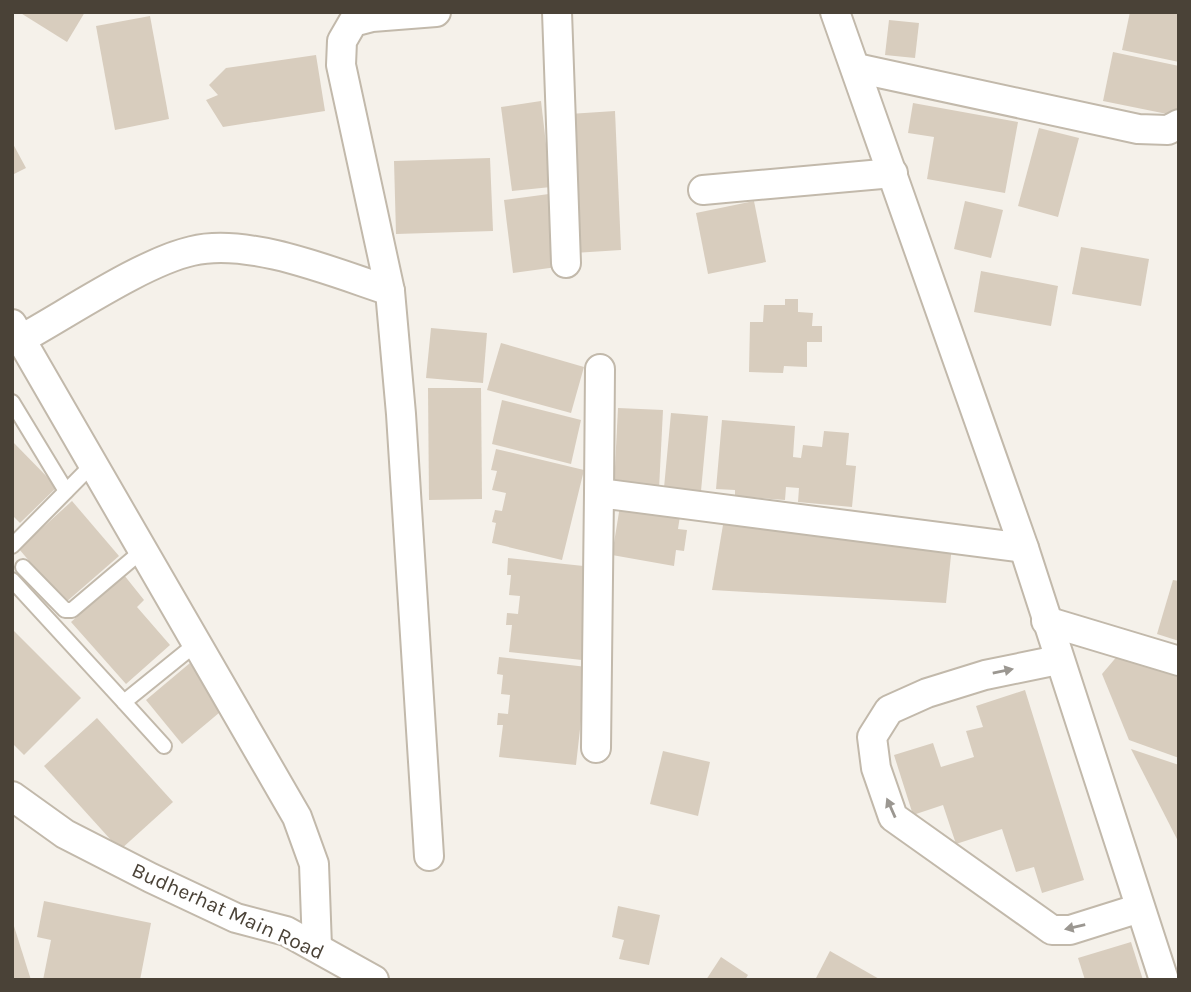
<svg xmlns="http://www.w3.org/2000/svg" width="1191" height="992" font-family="Karla,sans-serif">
<rect width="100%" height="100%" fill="#f5f1ea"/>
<g fill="#d8cdbe">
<polygon points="19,12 85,12 67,42"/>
<polygon points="1130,12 1179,12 1179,62 1122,50"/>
<polygon points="150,16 169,119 115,130 96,26"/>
<polygon points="889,20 919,23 915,58 885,55"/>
<polygon points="1113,52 1179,66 1177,116 1103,101"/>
<polygon points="316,55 325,111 223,127 206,100 218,95 209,85 226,68"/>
<polygon points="541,101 551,187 512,191 501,107"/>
<polygon points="913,103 1018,122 1005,193 927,179 934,137 908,133"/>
<polygon points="615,111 621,250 574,253 569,114"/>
<polygon points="1039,128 1079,138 1058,217 1018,206"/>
<polygon points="12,142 26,168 12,175"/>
<polygon points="490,158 493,231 396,234 394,161"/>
<polygon points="549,194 557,267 513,273 504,200"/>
<polygon points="754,201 766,262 708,274 696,213"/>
<polygon points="965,201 1003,210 991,258 954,249"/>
<polygon points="1081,247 1149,259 1141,306 1072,294"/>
<polygon points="981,271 1058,286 1051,326 974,312"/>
<polygon points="785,299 798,299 798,312 813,313 812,326 822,326 822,342 807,342 807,367 784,366 783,373 749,372 750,322 763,322 764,305 785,305"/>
<polygon points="431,328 487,333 483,383 426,378"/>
<polygon points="501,343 584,367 571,413 487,390"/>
<polygon points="428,388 481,388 482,499 429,500"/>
<polygon points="502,400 581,420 571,464 492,444"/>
<polygon points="618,408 663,410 659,489 614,487"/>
<polygon points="671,413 708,416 701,491 664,488"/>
<polygon points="722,420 795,426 793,457 801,458 803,445 822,447 824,431 849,433 846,465 856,466 852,507 798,502 799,488 786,487 785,500 735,496 735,490 716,489"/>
<polygon points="12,441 57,487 20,523 12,515"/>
<polygon points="496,449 584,470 562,560 492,543 496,523 492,522 495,510 502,511 506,493 492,490 497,471 491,470"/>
<polygon points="72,501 119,556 65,603 19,549"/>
<polygon points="620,506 680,516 678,529 687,530 684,551 676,550 674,566 612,555"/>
<polygon points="724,519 952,546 946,603 712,590"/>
<polygon points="508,558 593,567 582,660 509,652 512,625 506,625 507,613 518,614 520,596 509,595 511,575 507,575"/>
<polygon points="124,575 144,600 137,607 170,645 126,684 71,622"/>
<polygon points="1173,580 1179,581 1179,641 1157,634"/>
<polygon points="12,629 81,698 24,755 12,743"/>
<polygon points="1119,654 1179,677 1179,758 1129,740 1102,674"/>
<polygon points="499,657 587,667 576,765 499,757 503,725 497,725 498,713 508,714 510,695 501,694 503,675 497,674"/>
<polygon points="190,663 226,707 182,744 146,700"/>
<polygon points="1025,690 1084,880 1042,893 1034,867 1016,872 1002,829 956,844 943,805 913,815 894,755 933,743 941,767 974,757 966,731 983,727 976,706"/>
<polygon points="97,718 173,802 120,850 44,766"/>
<polygon points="1131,749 1179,765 1179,843"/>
<polygon points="663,751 710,762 698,816 650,804"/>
<polygon points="44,901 151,923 140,980 43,980 51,940 37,937"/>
<polygon points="618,906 660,915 649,965 619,959 624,940 612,937"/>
<polygon points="12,923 13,923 31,980 12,980"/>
<polygon points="1131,942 1143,980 1085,980 1078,958"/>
<polygon points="830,951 881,980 815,980"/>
<polygon points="721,957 748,975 745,980 706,980"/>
</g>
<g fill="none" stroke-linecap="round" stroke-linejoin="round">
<defs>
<g id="service">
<polyline points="12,402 66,491"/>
<polyline points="12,546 93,464"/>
<polyline points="23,567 65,610 72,610 143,550"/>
<polyline points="12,580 124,702 197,643"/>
<polyline points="124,702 164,746"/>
</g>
<g id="minor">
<polyline points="557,12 566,263"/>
<polyline points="835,12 1024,548 1164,980"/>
<polyline points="856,68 1138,129 1168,130 1179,124"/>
<polyline points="703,190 893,173"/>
<polyline points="12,324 297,817 314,864 317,947"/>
<path d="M21 339C67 314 143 262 192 251 249 237 335 273 390 291"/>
<polyline points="599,493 600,369"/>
<polyline points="1046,621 1179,661"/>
<polyline points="1058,660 985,675 927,693 889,710 872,737 876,768 893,817 1052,930 1070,930 1140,908"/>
<polyline points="596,748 599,493 1024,548"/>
<polyline points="12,796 65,834 151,878 236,918 286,931 374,980"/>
<polyline points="429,856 401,414 390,291 341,65 342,41 353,22 372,17 436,12"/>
</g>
</defs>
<use href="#service" stroke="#c2b9ab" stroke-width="18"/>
<use href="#minor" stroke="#c2b9ab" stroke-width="32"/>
<use href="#service" stroke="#fff" stroke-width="14"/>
<use href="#minor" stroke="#fff" stroke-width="28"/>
</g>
<defs><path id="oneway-solid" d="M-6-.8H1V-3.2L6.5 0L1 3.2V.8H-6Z" transform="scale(1.75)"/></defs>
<g fill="#9b9791">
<use href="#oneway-solid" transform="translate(1003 671) rotate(-12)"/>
<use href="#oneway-solid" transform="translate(891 808) rotate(-114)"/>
<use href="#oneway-solid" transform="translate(1075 927) rotate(167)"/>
</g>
<g text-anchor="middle" stroke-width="6" stroke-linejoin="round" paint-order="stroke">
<g font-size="21" fill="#4a4237" stroke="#fff">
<text transform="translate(228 911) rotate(24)" y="7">Budherhat Main Road</text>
</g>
</g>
<rect width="1191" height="992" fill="none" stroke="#4a4237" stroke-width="28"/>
</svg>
